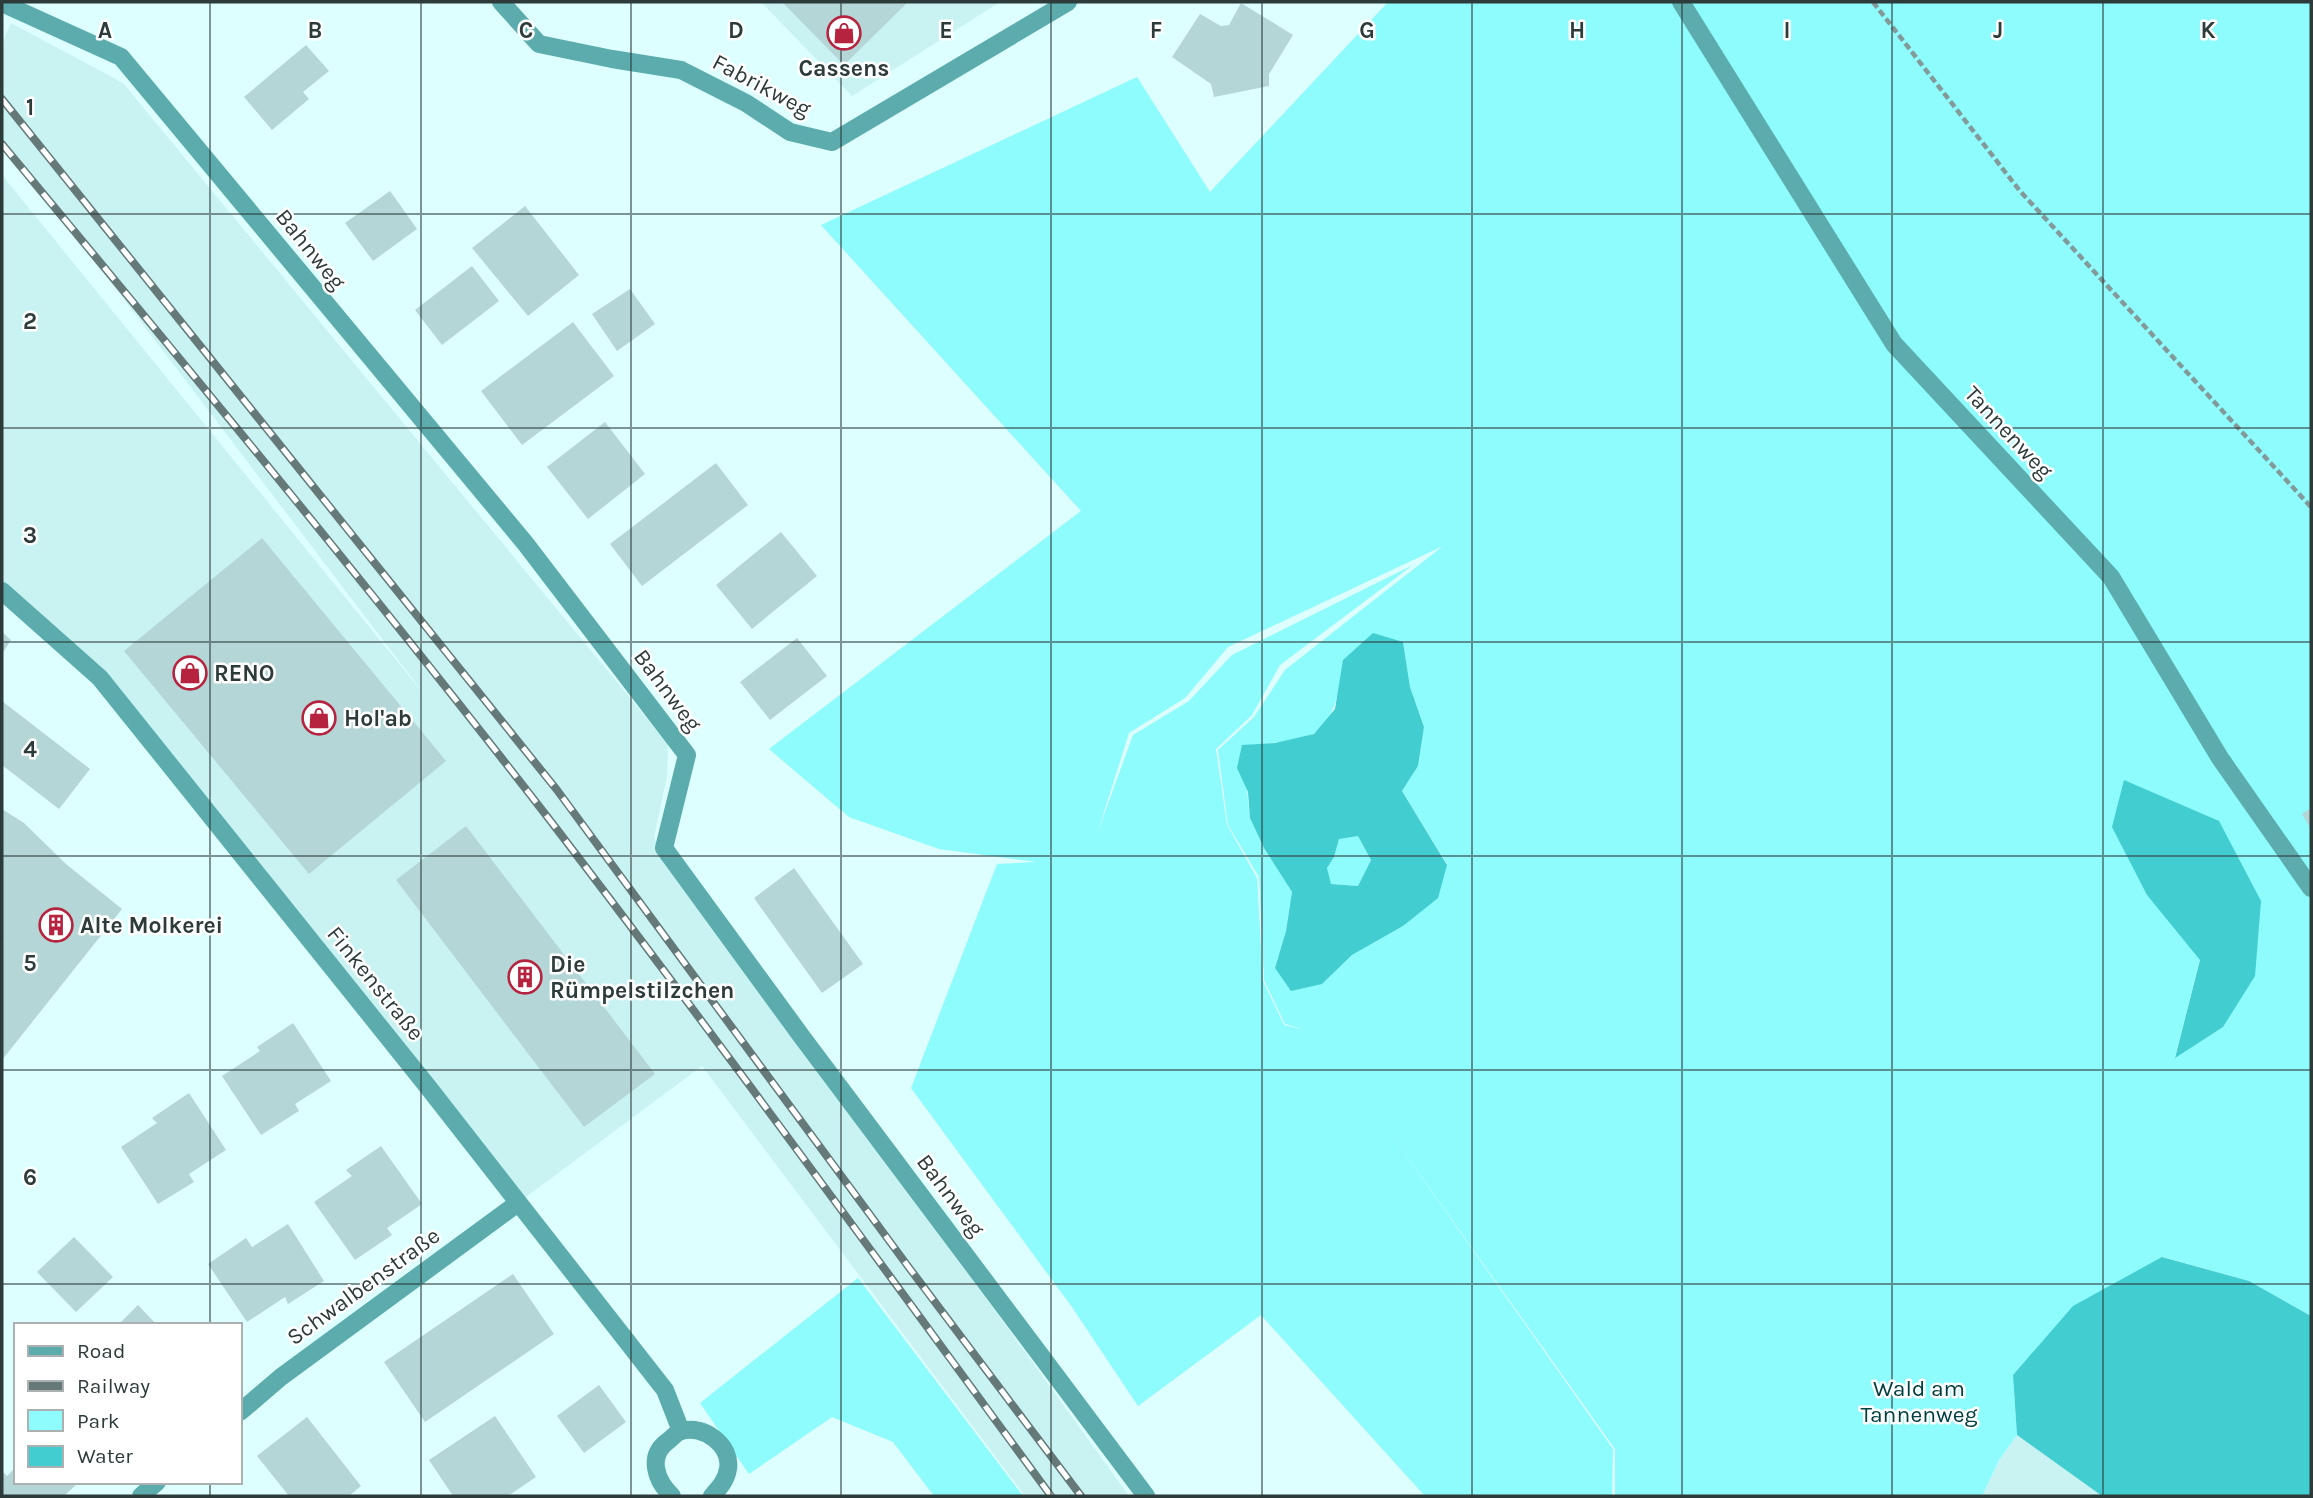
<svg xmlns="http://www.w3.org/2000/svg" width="2313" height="1498" font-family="Karla,sans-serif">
<rect width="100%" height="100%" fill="#dff"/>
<g fill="#c9f3f3">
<polygon points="761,2 1000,2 852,96"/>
<polygon points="11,23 123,83 668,744 667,776 654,838 1129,1496 1025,1496 702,1066 518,1203 100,678 2,591 2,175 427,698 2,139 2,43"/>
<polygon points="2017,1435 2102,1496 1982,1496 1999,1460"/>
</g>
<g fill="#8efbfc" fill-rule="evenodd">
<path d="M1388 2H2311V1316L2249 1281 2163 1257 2074 1306 2013 1375 2017 1435 1999 1460 1982 1496H1615V1449L1384 1124 1613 1449 1612 1496H1425L1261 1315 1138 1406 1072 1307 911 1088 997 864 1036 862 939 849 849 817 769 749 1081 511 821 225 1137 77 1210 192ZM1443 546 1285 670 1254 717 1218 750 1228 825 1259 877 1264 980 1285 1024 1305 1030 1284 1025 1263 981 1257 878 1227 825 1216 749 1252 715 1280 665 1413 565 1232 655 1189 701 1133 735 1097 834 1129 733 1185 698 1228 647ZM1403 642 1410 687 1424 727 1418 766 1402 791 1447 864 1403 926 1352 955 1322 984 1275 968 1286 931 1292 892 1264 848 1250 818 1242 746C1260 744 1298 742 1313 734 1328 726 1336 704 1339 688ZM2200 959 2223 1027 2175 1057Z"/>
<polygon points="1358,836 1371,860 1358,886 1330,884 1327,868 1334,857 1339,838"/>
<polygon points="858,1278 1023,1496 934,1496 893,1442 832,1417 749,1474 700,1403"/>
</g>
<g fill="#42cdd0" fill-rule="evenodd">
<path d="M1373 633 1403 642 1410 687 1424 727 1418 766 1402 791 1447 865 1438 898 1403 926 1352 955 1322 984 1291 991 1275 968 1286 931 1292 892 1264 848 1250 818 1248 792 1237 768 1242 745 1275 743 1314 734 1335 709 1343 660ZM1358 836 1371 860 1358 886 1331 884 1327 868 1334 857 1339 839Z"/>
<polygon points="2124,780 2219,821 2261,901 2255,976 2223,1027 2175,1058 2200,960 2147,895 2112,827"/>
<polygon points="2162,1257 2249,1281 2311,1316 2311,1496 2102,1496 2017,1435 2013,1375 2073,1306"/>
</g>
<g fill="#b5d6d6">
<polygon points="782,2 908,2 844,65"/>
<polygon points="1241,3 1293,35 1269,74 1269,86 1214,97 1211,84 1172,57 1200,14 1221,26 1229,25"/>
<polygon points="306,45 329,71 303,92 309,99 272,130 244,97"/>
<polygon points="390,191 417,229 373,261 345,223"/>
<polygon points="525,206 579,275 528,316 472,248"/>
<polygon points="472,266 499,301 442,345 415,310"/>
<polygon points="630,289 655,324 617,351 592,314"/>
<polygon points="573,322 614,376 522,445 481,391"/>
<polygon points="605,422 645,474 588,519 547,467"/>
<polygon points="716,463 748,505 642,586 610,544"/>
<polygon points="781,532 817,576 752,629 716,585"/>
<polygon points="262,538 446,761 309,874 124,651"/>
<polygon points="2,632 11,640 2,654"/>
<polygon points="797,638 827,676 770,720 740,682"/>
<polygon points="2,701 90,769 59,809 2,765"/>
<polygon points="2311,808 2311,829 2302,814"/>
<polygon points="2,809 24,823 66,864 122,909 2,1060 2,945 4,943 2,941"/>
<polygon points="466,826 655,1074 584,1127 396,880"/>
<polygon points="794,868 863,964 822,993 754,898"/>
<polygon points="293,1023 331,1081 295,1104 299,1111 261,1135 222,1076 260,1051 257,1047"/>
<polygon points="189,1093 226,1150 189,1174 194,1182 158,1204 121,1147 157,1123 152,1118"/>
<polygon points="381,1146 422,1204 387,1228 392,1235 355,1260 314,1202 352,1176 346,1170"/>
<polygon points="288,1224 324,1281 288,1304 285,1297 247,1322 208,1264 246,1238 252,1247"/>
<polygon points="74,1237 113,1277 76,1312 37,1272"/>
<polygon points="513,1274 554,1334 425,1422 384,1362"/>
<polygon points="138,1305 157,1325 118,1325"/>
<polygon points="599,1385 626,1422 584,1453 557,1416"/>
<polygon points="495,1416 536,1477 508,1496 453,1496 429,1460"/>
<polygon points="307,1417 361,1486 349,1496 289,1496 257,1456"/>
<polygon points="16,1467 16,1482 79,1482 64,1496 2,1496 2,1471 7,1476"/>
</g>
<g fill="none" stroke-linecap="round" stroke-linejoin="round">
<polyline stroke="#839a9a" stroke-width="4.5" stroke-dasharray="7 3.5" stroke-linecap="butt" points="1873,2 2020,191 2311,507"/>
<g stroke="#5cacad" stroke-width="18">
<polyline points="501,2 539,44 612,59 681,70 746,103 790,132 832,142 1068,2"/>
<polyline points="1681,2 1894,344 2111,577 2220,758 2311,888"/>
<polyline points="2,3 121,57 525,543 687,755 664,848 802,1037 1146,1496"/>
<polyline points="2,591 100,678 428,1087 665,1390 681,1431"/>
<polyline points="240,1412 281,1377 518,1203"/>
<polyline points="141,1496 157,1482"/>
<path d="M672 1496C656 1481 647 1456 668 1441 672 1438 677 1432 681 1431 704 1424 732 1446 728 1469 726 1481 719 1488 712 1496"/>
</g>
<defs>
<g id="rail">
<polyline points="2,99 557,790 910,1269 1081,1496"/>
<path d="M2 144C187 367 372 590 549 819 720 1042 885 1270 1051 1496"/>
</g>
</defs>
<use href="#rail" stroke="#657979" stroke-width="8"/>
<use href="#rail" stroke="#fff" stroke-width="5" stroke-dasharray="16" stroke-linecap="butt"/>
</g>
<path fill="none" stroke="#2e3b3b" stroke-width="2" stroke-opacity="0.55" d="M210 2V1325M421 2V1496M631 2V1496M841 2V1496M1051 2V1496M1262 2V1496M1472 2V1496M1682 2V1496M1892 2V1496M2103 2V1496M2 214H2311M2 428H2311M2 642H2311M2 856H2311M2 1070H2311M2 1284H2311M210 1482V1496"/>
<defs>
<symbol id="shop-ring" viewBox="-11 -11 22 22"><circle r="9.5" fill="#fff" stroke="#b5233f" stroke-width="1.5"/><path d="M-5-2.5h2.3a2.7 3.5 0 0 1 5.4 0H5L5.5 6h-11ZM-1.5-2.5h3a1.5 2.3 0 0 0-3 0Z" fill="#b5233f"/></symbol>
<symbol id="building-ring" viewBox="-11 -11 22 22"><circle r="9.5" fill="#fff" stroke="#b5233f" stroke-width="1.5"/><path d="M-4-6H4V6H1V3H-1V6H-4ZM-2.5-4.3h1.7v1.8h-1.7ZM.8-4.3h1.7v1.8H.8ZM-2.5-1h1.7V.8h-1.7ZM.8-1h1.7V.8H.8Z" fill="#b5233f"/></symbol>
</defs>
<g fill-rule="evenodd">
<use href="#shop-ring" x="825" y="14" width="38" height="38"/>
<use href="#shop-ring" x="171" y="654" width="38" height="38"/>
<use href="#shop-ring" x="300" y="699" width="38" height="38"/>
<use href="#building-ring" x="37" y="906" width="38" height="38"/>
<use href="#building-ring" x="506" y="958" width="38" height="38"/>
</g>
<g text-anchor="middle" stroke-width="5" stroke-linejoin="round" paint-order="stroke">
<g font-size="23" font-weight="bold" fill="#2e3b3b" stroke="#fff" text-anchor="start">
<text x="844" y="76" text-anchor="middle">Cassens</text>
<text x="214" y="681">RENO</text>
<text x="344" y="726">Hol'ab</text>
<text x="80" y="933">Alte Molkerei</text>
<text x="550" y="972">Die<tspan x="550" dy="26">Rümpelstilzchen</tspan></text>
</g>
<g font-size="23" fill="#2e3b3b" stroke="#fff">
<text transform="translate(762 85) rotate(28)" y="8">Fabrikweg</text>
<text transform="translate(311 249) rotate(51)" y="8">Bahnweg</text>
<text transform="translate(2009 432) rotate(47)" y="8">Tannenweg</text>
<text transform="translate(668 690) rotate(53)" y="8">Bahnweg</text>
<text transform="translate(376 983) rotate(51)" y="8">Finkenstraße</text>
<text transform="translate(951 1195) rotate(53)" y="8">Bahnweg</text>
<text transform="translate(363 1286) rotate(-36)" y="8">Schwalbenstraße</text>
</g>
<g font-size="23" fill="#004041" stroke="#fff">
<text x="1919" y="1396">Wald am<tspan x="1919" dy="26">Tannenweg</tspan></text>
</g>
</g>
<g font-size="23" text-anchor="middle" font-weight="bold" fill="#2e3b3b" stroke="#fff" stroke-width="5" stroke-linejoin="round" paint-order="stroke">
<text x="105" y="38">A</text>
<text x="315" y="38">B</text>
<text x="526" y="38">C</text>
<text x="736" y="38">D</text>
<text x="946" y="38">E</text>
<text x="1156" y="38">F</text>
<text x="1367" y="38">G</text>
<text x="1577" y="38">H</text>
<text x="1787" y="38">I</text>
<text x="1998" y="38">J</text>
<text x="2208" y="38">K</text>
<text x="30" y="115">1</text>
<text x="30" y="329">2</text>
<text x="30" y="543">3</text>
<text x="30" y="757">4</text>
<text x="30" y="971">5</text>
<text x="30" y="1185">6</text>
</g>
<rect width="2313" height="1498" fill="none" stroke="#2e3b3b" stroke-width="7"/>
<rect x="14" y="1323" width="228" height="161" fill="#ffffff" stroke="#abb1b1" stroke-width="2"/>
<rect x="28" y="1346" width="35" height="10" fill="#5cacad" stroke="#abb1b1" stroke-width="2"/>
<text x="77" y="1358" font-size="21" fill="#2e3b3b">Road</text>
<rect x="28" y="1381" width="35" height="10" fill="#657979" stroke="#abb1b1" stroke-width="2"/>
<text x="77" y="1393" font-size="21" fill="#2e3b3b">Railway</text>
<rect x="28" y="1410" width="35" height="21" fill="#8efbfc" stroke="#abb1b1" stroke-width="2"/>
<text x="77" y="1428" font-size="21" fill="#2e3b3b">Park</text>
<rect x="28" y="1446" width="35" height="21" fill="#42cdd0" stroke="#abb1b1" stroke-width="2"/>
<text x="77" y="1463" font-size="21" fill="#2e3b3b">Water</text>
</svg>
